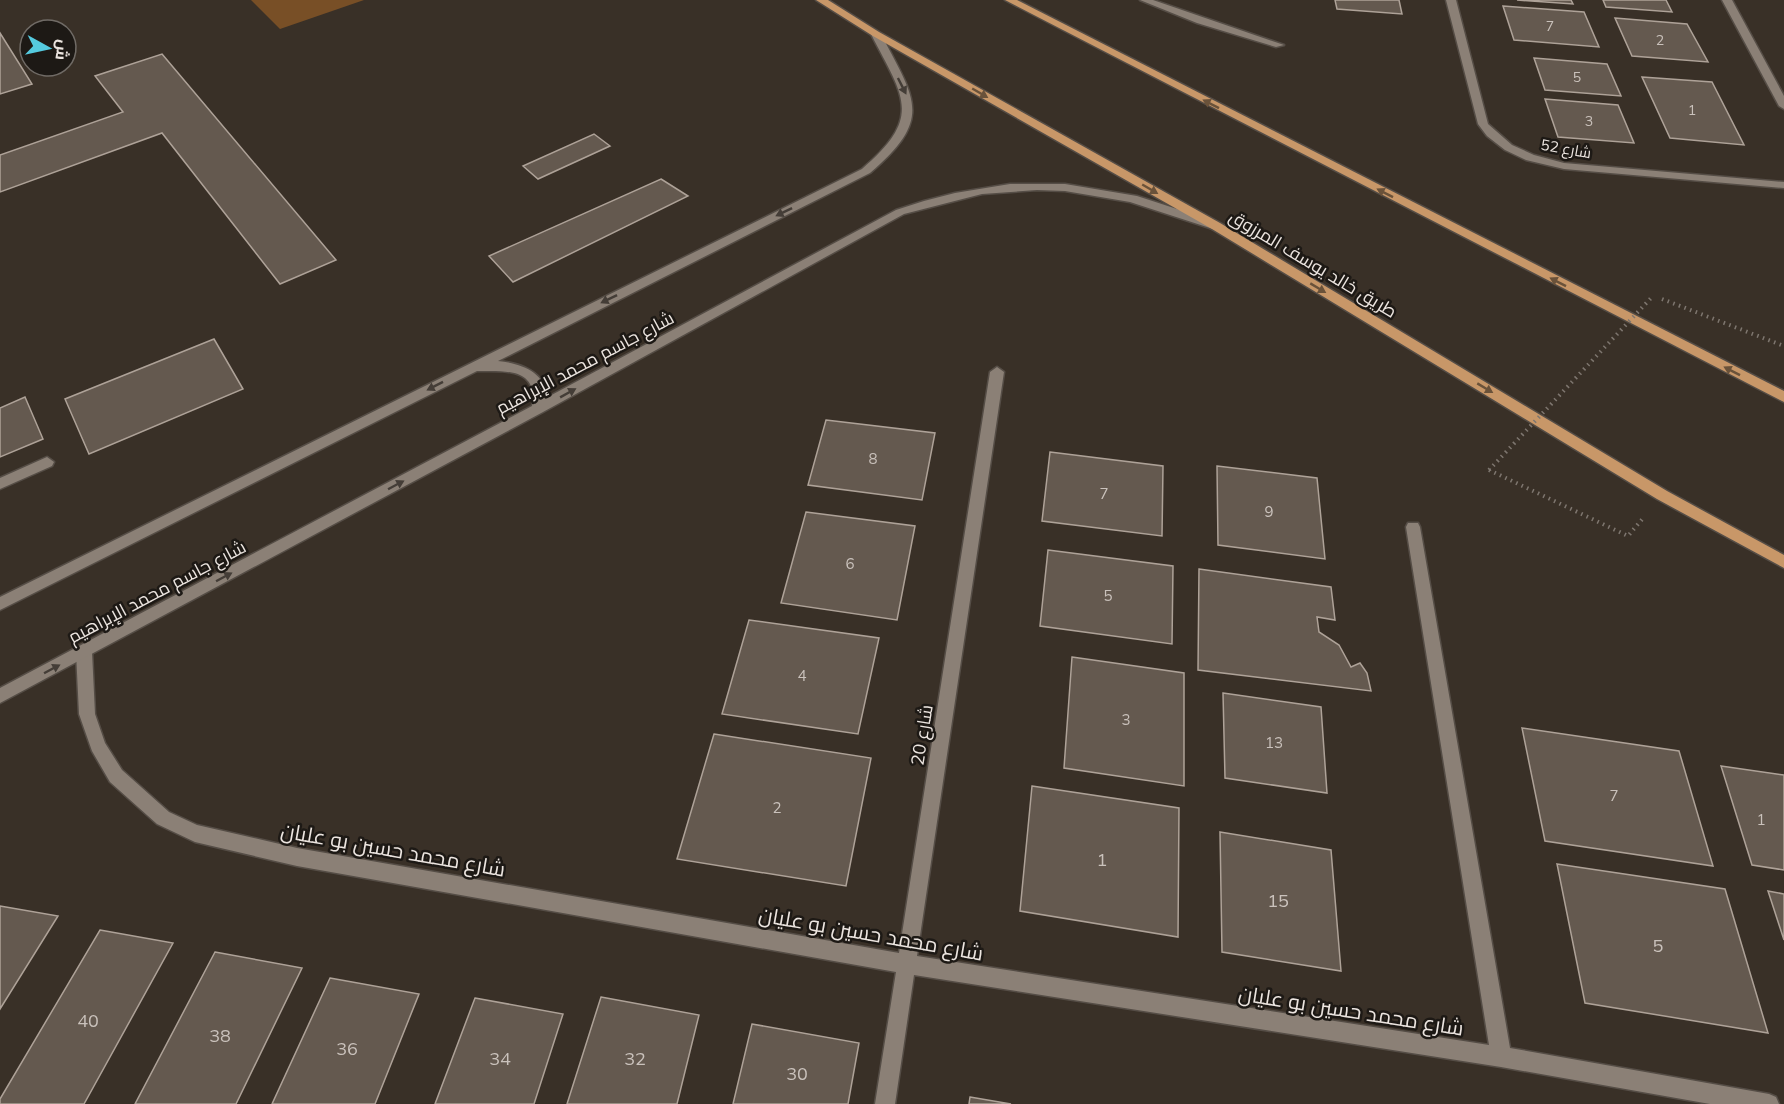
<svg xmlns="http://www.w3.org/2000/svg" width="1784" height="1104" font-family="Mulish,Cairo,sans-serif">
<rect width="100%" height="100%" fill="#393027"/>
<polygon fill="#784f26" points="251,0 364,0 280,29"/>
<g fill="#64594f" stroke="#aea298" stroke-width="1.5">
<polygon points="1335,0 1399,0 1402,14 1337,9"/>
<polygon points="1517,0 1571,0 1573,4"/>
<polygon points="1603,0 1666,0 1672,12 1606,7"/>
<polygon points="1503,6 1584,12 1599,47 1514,40"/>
<polygon points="1615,18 1687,24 1708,62 1632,56"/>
<polygon points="0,33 32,84 0,94"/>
<polygon points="162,54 336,260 280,284 162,133 0,192 0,155 123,112 95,76"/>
<polygon points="1534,58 1607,64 1621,96 1545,90"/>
<polygon points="1642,77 1712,82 1744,145 1670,138"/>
<polygon points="1545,99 1618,105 1634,143 1558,137"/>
<polygon points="594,134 610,146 538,179 523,166"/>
<polygon points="661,179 688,196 513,282 489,256"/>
<polygon points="214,339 243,389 89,454 65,399"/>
<polygon points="25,397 43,439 0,457 0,408"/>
<polygon points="826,420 935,433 922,500 808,485"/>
<polygon points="1050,452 1163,466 1162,536 1042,521"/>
<polygon points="1217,466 1317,478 1325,559 1218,545"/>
<polygon points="806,512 915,526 897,620 781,603"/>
<polygon points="1048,550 1173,566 1172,644 1040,626"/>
<polygon points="1199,569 1331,587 1335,620 1317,617 1319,632 1339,645 1351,667 1360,663 1367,673 1371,691 1198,670"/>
<polygon points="749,620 879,638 858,734 722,714"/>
<polygon points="1072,657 1184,673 1184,786 1064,768"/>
<polygon points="1223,693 1321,707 1327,793 1225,778"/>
<polygon points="1522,728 1679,751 1713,866 1545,841"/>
<polygon points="714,734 871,758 846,886 677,859"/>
<polygon points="1721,766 1784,775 1784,870 1752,865"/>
<polygon points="1032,786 1179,808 1178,937 1020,911"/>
<polygon points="1220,832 1331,850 1341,971 1222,952"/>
<polygon points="1557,864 1725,889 1768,1033 1585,1003"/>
<polygon points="1768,891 1784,894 1784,940"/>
<polygon points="0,906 58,916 0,1009"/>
<polygon points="100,930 173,943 84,1104 0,1104 0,1099"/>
<polygon points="215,952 302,968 236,1104 135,1104"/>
<polygon points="330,978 419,994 375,1104 272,1104"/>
<polygon points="601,997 699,1015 677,1104 567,1104"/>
<polygon points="475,998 563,1014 534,1104 435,1104"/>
<polygon points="752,1024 859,1043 848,1104 733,1104"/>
<polygon points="970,1097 1011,1104 969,1104"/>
</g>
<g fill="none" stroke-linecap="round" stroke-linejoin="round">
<defs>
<polygon id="service" points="47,457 54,462 52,466 0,489 0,478"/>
<g id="minor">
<polygon points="1140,0 1153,0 1284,45 1276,47 1197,23"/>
<polygon points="1446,0 1456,0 1488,124 1512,145 1534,155 1564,163 1784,182 1784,188 1564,169 1526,160 1505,150 1487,136 1478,124"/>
<polygon points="1722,0 1732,0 1784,96 1784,109 1779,106"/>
<polygon points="997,367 1004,372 917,956 1489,1045 1406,527 1408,523 1418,523 1420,527 1510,1048 1769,1094 1776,1097 1779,1104 1710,1104 1501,1067 914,975 895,1104 875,1104 896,972 297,866 195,842 157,824 110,782 92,751 79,714 76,652 78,647 84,645 90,647 92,652 95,714 105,743 122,770 169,812 197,825 297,848 899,953 990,372"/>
</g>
<path id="tertiary" d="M873 32 881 34C915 100 934 118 870 173L498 361C520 363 547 372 546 398L896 210 924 201 955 193 1010 184H1065L1137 196 1217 222 1219 225 1213 229 1130 202 1065 191 1037 190 982 194 904 214 543 412 0 703V688L532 406C539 367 503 371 477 371L0 610V597L862 169C924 116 903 97 871 34Z"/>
<g id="primary">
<polygon points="816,0 828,0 879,32 1220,223 1667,491 1784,555 1784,568 1657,499 1212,229 873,36"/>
<polygon points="1005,0 1017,0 1784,391 1784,402"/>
</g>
</defs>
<use href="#service" stroke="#554d46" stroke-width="3"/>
<use href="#minor" stroke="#554d46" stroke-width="3"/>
<use href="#tertiary" stroke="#554d46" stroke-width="3"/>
<use href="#primary" stroke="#554d46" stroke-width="3"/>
<g stroke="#7e766f" stroke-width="4" stroke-dasharray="1.5 4.5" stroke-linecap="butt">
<polyline points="1662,299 1784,346"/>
<polyline points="1489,470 1628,536 1644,517"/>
</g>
<use href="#service" fill="#8b8076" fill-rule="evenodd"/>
<use href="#minor" fill="#8b8076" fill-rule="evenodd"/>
<use href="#tertiary" fill="#8b8076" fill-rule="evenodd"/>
<use href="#primary" fill="#c89768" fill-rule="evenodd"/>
<polyline stroke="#7e766f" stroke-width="4" stroke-dasharray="1.5 4.5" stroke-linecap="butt" points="1489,470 1653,296"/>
</g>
<defs><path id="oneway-solid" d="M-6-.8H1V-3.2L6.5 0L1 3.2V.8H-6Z" transform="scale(1.5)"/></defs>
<g fill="#443d37">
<use href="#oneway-solid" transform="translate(902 86) rotate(63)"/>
<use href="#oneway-solid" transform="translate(784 212) rotate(154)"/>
<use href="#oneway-solid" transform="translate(609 299) rotate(154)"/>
<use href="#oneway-solid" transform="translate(435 386) rotate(153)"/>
<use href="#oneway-solid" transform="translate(568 393) rotate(-29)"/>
<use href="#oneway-solid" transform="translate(396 485) rotate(-28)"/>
<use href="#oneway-solid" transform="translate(224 577) rotate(-28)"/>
<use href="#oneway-solid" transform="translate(52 669) rotate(-28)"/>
</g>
<g fill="#6a523a">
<use href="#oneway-solid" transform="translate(980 93) rotate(30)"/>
<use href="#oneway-solid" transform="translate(1211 104) rotate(-153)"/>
<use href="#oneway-solid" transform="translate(1150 189) rotate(30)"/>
<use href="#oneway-solid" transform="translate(1385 193) rotate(-153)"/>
<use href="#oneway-solid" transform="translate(1558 282) rotate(-153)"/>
<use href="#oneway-solid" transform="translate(1318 288) rotate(31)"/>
<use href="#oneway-solid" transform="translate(1732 371) rotate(-153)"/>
<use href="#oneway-solid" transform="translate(1485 388) rotate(31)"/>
</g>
<g text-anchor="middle" stroke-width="5" stroke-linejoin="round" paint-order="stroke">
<g font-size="14" fill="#cac2bc">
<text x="1550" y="31">7</text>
<text x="1660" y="45">2</text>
<text x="1577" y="82">5</text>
<text x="1692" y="115">1</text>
<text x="1589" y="126">3</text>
</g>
<g font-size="15" fill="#ece5e0" stroke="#1d1915">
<text transform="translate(1566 149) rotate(10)" y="5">شارع 52</text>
</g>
<g font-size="15" fill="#cac2bc">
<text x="873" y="464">8</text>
<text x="1104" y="499">7</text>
<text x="1269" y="517">9</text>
<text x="850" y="569">6</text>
<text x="1108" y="601">5</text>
<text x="802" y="681">4</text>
<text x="1126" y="725">3</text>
<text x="1274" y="748">13</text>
<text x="1614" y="801">7</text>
<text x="777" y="813">2</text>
<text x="1761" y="825">1</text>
</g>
<g font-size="18" fill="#ece5e0" stroke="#1d1915">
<text transform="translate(1313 264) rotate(31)" y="6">طريق خالد يوسف المرزوق</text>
<text transform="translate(585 363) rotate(-28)" y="6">شارع جاسم محمد الإبراهيم</text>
<text transform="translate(157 592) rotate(-28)" y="6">شارع جاسم محمد الإبراهيم</text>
<text transform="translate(922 735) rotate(-81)" y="6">شارع 20</text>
</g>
<g font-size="18" fill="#cac2bc">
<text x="1102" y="866">1</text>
<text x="1278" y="907">15</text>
<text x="1658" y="952">5</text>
<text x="88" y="1027">40</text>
<text x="220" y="1042">38</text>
<text x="347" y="1055">36</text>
<text x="500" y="1065">34</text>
<text x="635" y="1065">32</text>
<text x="797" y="1080">30</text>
</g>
<g font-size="21" fill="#ece5e0" stroke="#1d1915">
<text transform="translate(393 850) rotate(10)" y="7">شارع محمد حسين بو عليان</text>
<text transform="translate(871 934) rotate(10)" y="7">شارع محمد حسين بو عليان</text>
<text transform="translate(1351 1011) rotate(9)" y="7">شارع محمد حسين بو عليان</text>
</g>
</g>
<g transform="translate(48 48) rotate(98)"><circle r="28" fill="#1d1915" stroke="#706b66" stroke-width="1.5"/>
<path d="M0-4.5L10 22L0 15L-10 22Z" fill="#55cadf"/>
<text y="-9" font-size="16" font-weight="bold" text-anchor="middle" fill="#ece5e0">ش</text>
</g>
</svg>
